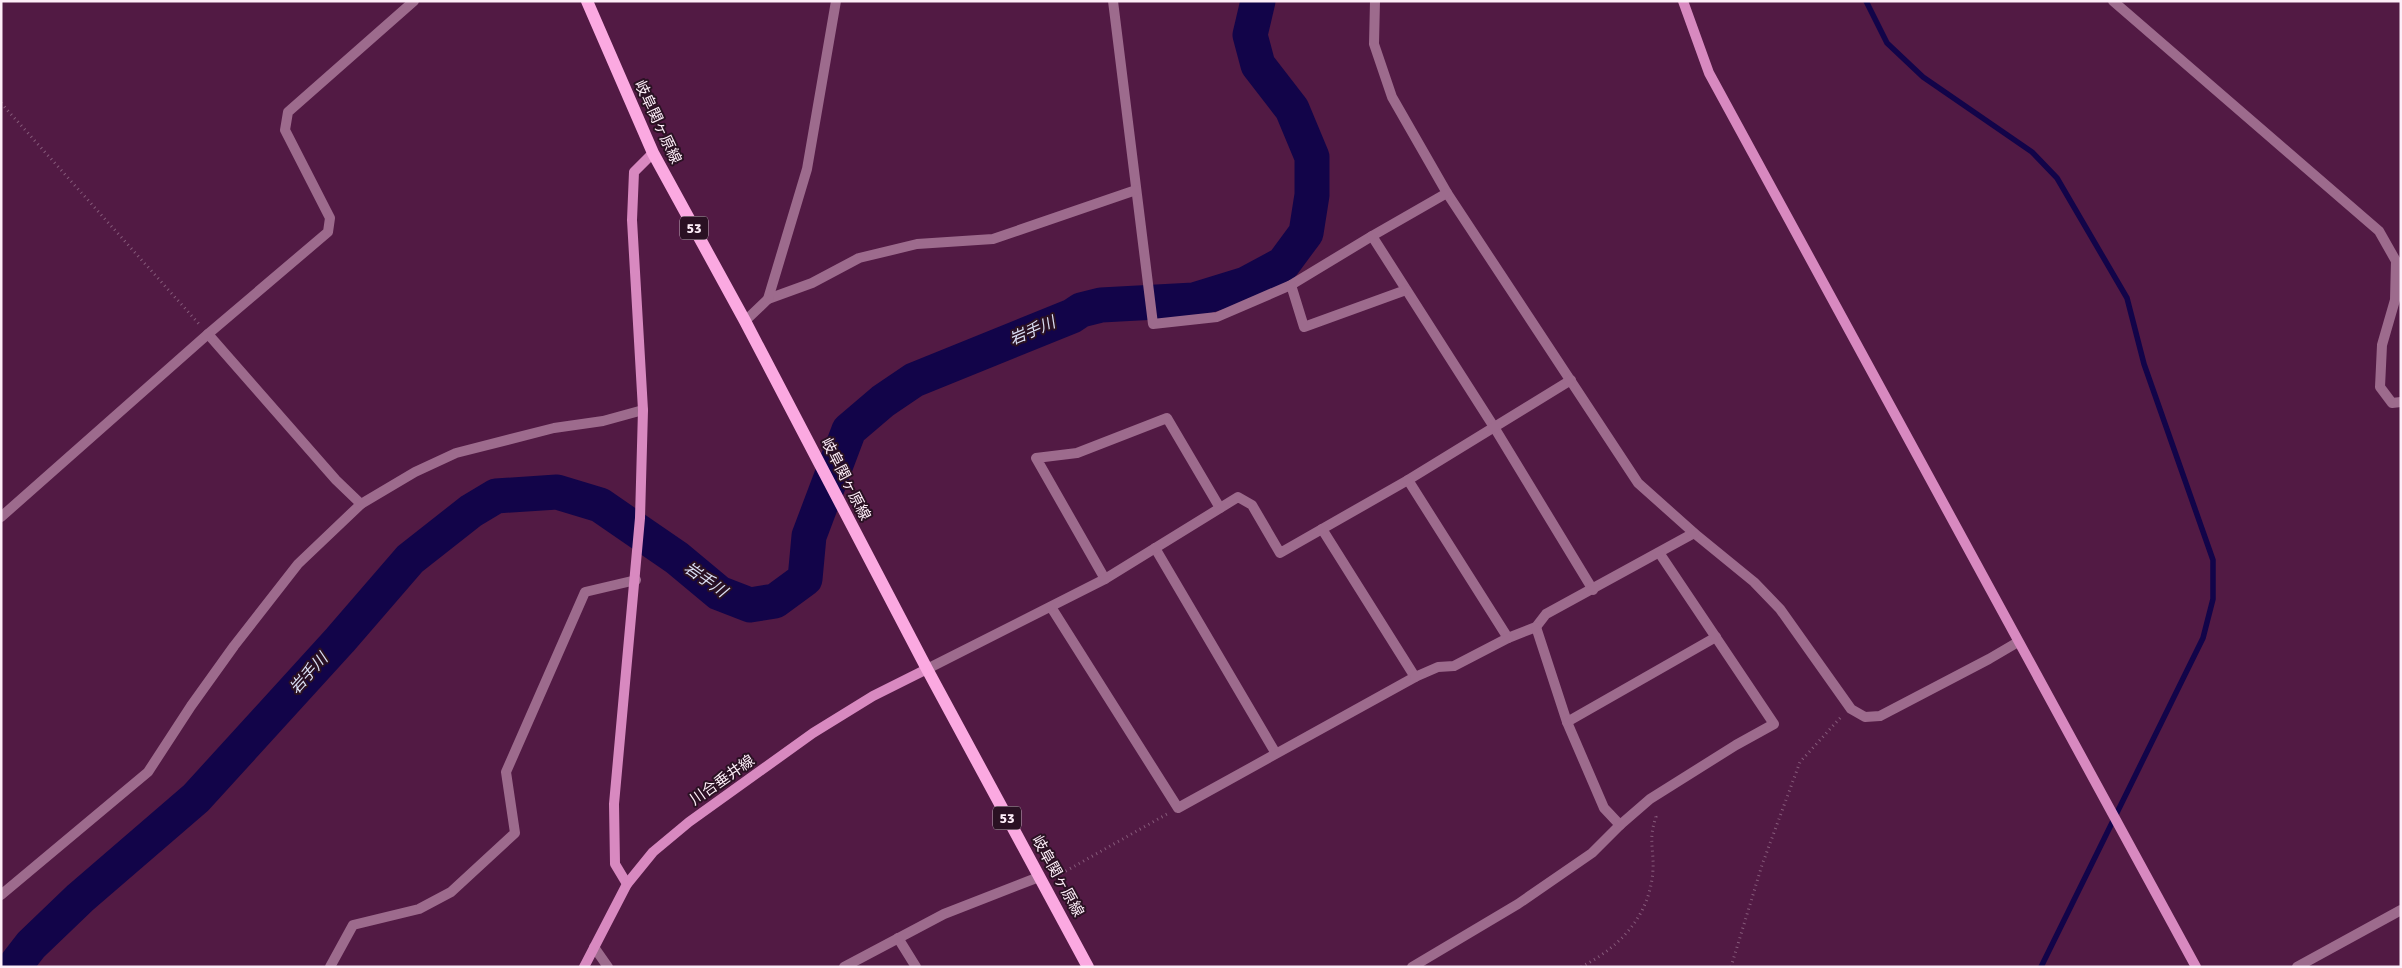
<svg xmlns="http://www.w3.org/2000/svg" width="2402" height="968" font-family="Signika,'Noto Sans JP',sans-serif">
<rect width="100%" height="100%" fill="#521a44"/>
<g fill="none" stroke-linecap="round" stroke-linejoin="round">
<polyline stroke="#120449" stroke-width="5.5" points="1866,1 1887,43 1923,77 2032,152 2057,178 2127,298 2144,364 2213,560 2213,599 2203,638 2041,967"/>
<polyline stroke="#120449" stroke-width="35" points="14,967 31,945 80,898 196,798 340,640 410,559 471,511 496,496 557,492 600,505 677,558 719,593 750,605 775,601 805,579 809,536 849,430 883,401 914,380 1072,316 1081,310 1101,305 1194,300 1246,284 1283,264 1306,233 1312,195 1312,157 1292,109 1258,65 1250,35 1258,1"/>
<g stroke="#865a7a" stroke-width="3" stroke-dasharray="1 4" stroke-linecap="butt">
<polyline points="1,103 199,324"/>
<polyline points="1057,876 1167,814"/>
<path d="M1581 967C1620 947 1650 916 1653 870 1654 848 1648 840 1656 817L1655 814"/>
<polyline points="1731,967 1762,865 1800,762 1841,717"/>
</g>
<g stroke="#9d6b8d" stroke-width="10">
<polyline points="1113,1 1153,324 1217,317 1291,285 1372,236"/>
<polyline points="1375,1 1374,44 1392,97 1447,193 1638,483 1694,533 1754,582 1780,609 1851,709 1865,717 1880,716 1989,659 2018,642"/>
<polyline points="2113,1 2379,231 2396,261 2395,300 2382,345 2380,387 2392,403 2401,402"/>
<polyline points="1447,193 1372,236 1494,427 1593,590"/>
<polyline points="1291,285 1304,327 1406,290"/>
<polyline points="768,299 812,283 859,258 917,244 993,239 1136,190"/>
<polyline points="745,321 768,299 807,169 836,1"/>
<polyline points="208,334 336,480 361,504"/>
<polyline points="1408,480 1508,638 1536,627 1546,614 1694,533"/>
<polyline points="1,517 208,334 328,232 330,218 285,130 288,112 414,1"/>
<polyline points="1155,548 1275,752"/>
<polyline points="1105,579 1036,458 1077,453 1167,418 1220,508"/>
<polyline points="1051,607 1178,808 1415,677 1322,529"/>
<polyline points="1536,627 1567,722 1604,808 1620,825"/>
<polyline points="927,669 1105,579 1238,497 1252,505 1280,553 1408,480 1571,380"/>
<polyline points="1415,677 1438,667 1454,666 1508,638"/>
<polyline points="1567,722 1716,637"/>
<polyline points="1,895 148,772 191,706 234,646 298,564 361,504 415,472 456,453 554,428 603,421 643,410"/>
<polyline points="898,938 916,967"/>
<polyline points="594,947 608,967"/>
<polyline points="330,967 353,925 419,909 451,892 515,833 506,772 585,592 636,580"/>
<polyline points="844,967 944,914 1039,877"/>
<polyline points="1412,967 1518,904 1592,853 1620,825 1650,799 1736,745 1774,724 1660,554"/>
<polyline points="2297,967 2401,910"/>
</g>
<g stroke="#d889c0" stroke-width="10">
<polyline points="1683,1 1709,73 2196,967"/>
<polyline points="627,884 615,864 614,804 640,518 643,410 632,220 634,172 653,153"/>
<polyline points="584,967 627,884 653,852 689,822 813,733 873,696 927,669"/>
</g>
<polyline stroke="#fba9e1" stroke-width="12" points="587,1 653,153 745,321 927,669 1088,967"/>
</g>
<g text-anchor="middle" stroke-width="4" stroke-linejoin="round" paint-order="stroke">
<g fill="#2a1123" stroke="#beacb8" stroke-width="1">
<rect x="680" y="216.5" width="28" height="23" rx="4"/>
<rect x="993" y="806.5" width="28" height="23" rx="4"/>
</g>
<g font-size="14" font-weight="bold" fill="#fdeef8">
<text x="694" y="233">53</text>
<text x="1007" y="823">53</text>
</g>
<g font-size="15" fill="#fdeef8" stroke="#2a1123">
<text transform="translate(658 122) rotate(65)" y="5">岐阜関ヶ原線</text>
<text transform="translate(846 479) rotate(63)" y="5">岐阜関ヶ原線</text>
<text transform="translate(722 780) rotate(-35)" y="5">川合垂井線</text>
<text transform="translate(1058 876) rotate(61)" y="5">岐阜関ヶ原線</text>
</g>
<g font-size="16" font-style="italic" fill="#dadef3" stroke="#2a1123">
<text transform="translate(1032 330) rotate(-23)" y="6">岩手川</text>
<text transform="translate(706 579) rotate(35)" y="6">岩手川</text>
<text transform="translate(308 673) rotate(-48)" y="6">岩手川</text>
</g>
</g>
<rect width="2402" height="968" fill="none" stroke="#fdeef8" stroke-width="5"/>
</svg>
